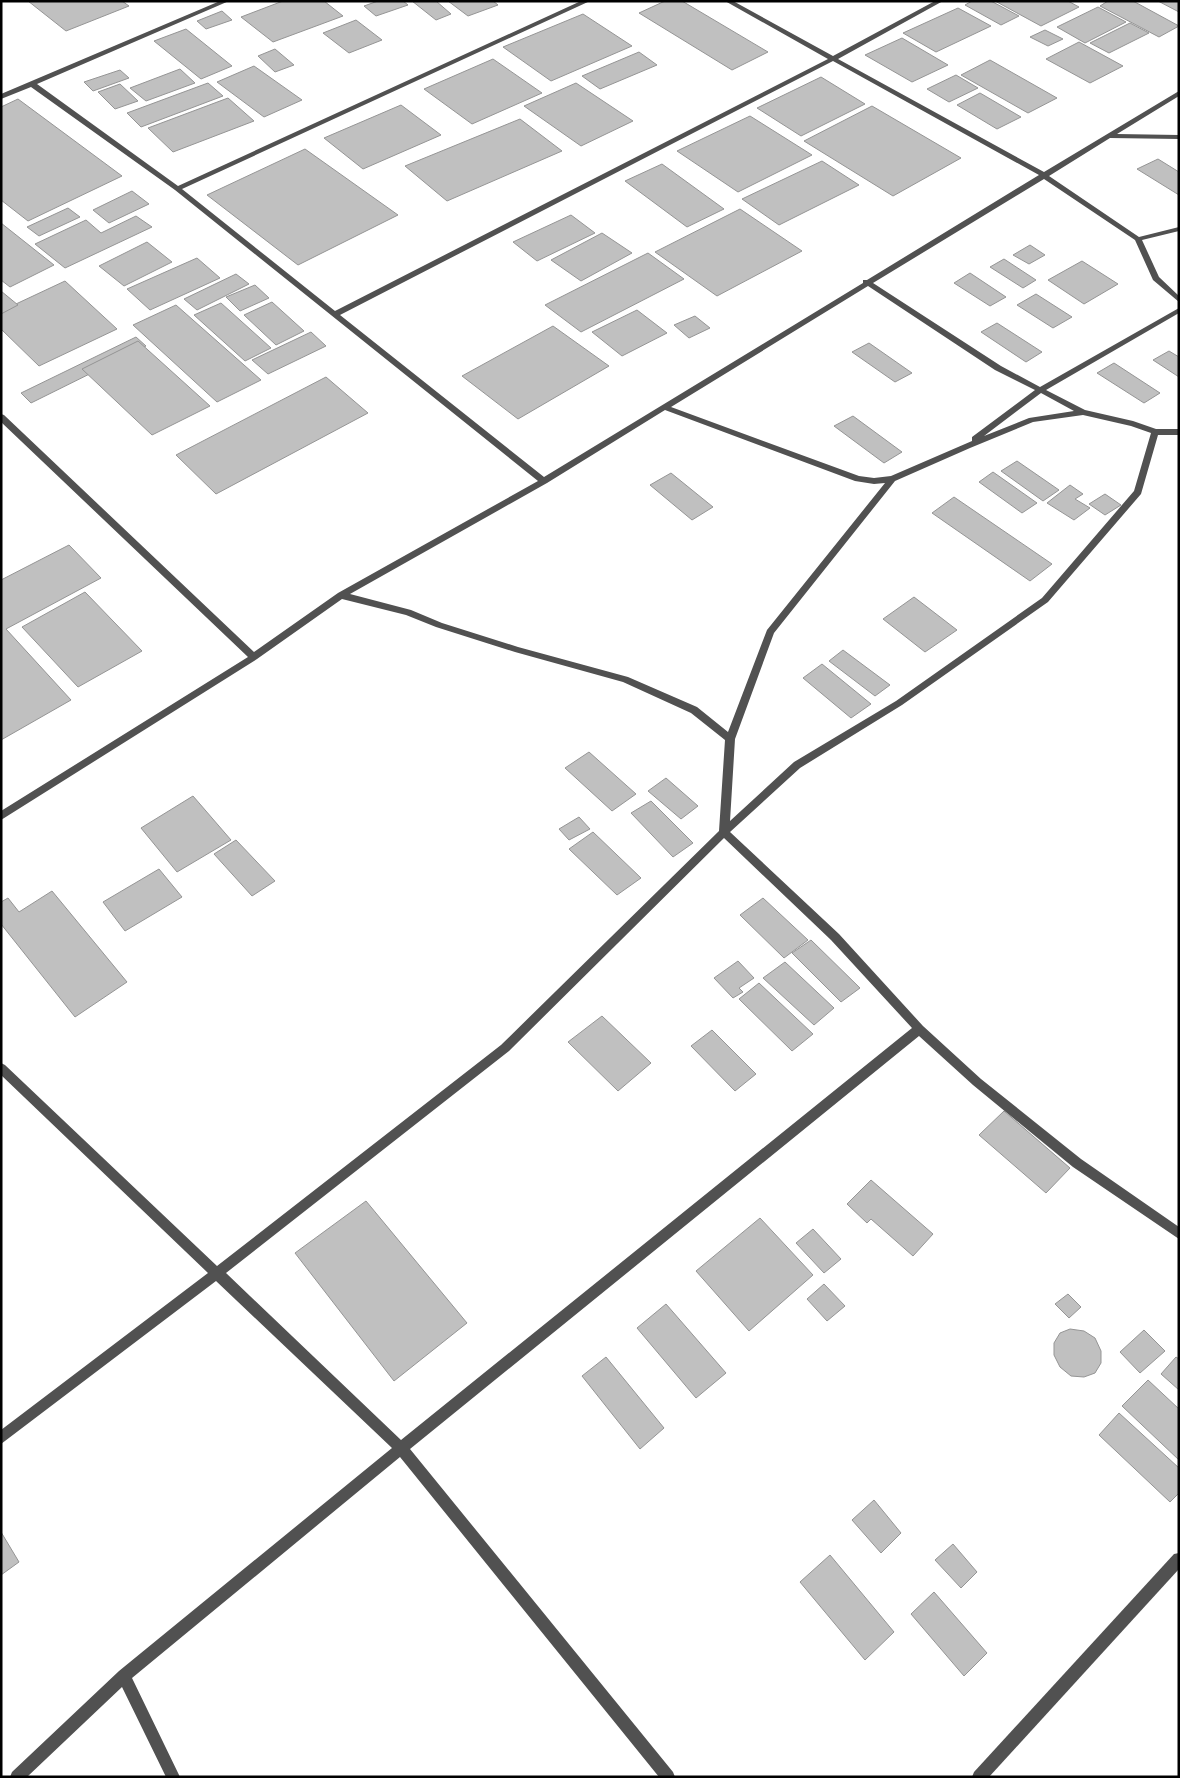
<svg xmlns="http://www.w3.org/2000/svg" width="1180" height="1778" font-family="Jost,sans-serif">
<rect width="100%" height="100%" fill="#fff"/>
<g fill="#c0c0c0" stroke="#959595">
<polygon points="28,1 122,1 129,6 66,31"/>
<polygon points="283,1 324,1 343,16 273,42 241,17"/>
<polygon points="378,1 403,1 408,5 376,16 364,6"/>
<polygon points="412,1 436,1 451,14 436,20"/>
<polygon points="448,1 493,1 498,5 468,16"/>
<polygon points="665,1 682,1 768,52 732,70 639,13"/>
<polygon points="972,1 991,1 1019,16 1001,25 965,5"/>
<polygon points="995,1 1068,1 1079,7 1041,26"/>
<polygon points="1108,1 1133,1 1179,26 1159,37 1100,6"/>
<polygon points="1158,1 1179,1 1179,12"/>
<polygon points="1098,7 1126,22 1085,43 1057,27"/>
<polygon points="958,8 991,26 936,52 903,33"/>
<polygon points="222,11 232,20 206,29 197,21"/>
<polygon points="583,14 632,46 551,81 503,47"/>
<polygon points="356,20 382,40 349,53 323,33"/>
<polygon points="1130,23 1149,33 1109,53 1090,43"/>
<polygon points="186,29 232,66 201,79 154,41"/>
<polygon points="1045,30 1063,39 1048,46 1030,37"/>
<polygon points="902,38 948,65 912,82 865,55"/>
<polygon points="1079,42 1123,66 1090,83 1046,59"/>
<polygon points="275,49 294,65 275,72 258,56"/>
<polygon points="639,52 657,65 600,89 582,76"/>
<polygon points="493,59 542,93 472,124 424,89"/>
<polygon points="990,60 1057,98 1028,113 961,75"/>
<polygon points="254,66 302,100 264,117 217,82"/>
<polygon points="180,69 195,83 146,101 130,88"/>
<polygon points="120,70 129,78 93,91 84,82"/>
<polygon points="956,75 978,88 949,102 927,89"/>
<polygon points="821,77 865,104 801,136 757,108"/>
<polygon points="208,83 223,96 141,127 127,113"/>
<polygon points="576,83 633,121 581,146 524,106"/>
<polygon points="120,84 138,101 115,109 98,92"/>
<polygon points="980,93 1021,117 997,129 957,105"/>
<polygon points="228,98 254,121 173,152 148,128"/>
<polygon points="18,99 122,176 28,221 1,200 1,107"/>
<polygon points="401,105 441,135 363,169 324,138"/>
<polygon points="872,106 961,158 893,196 804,141"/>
<polygon points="750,116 812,155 738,192 677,151"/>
<polygon points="520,119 562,151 447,201 405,166"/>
<polygon points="305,149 398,215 298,265 207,195"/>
<polygon points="1158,159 1179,172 1179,195 1137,169"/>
<polygon points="822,161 859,185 779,225 742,199"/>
<polygon points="662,164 724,209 687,227 625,181"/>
<polygon points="132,191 149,204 109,223 93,210"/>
<polygon points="68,208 80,217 39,236 27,227"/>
<polygon points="740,209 802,251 717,296 655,252"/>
<polygon points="571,215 595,233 537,261 513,242"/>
<polygon points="136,216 152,227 65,268 35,244 86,220 101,233"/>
<polygon points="1,223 54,265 10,287 1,280"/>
<polygon points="602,233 632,253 581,281 551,260"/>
<polygon points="147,242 172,262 124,286 99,266"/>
<polygon points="1030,245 1045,255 1029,264 1013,255"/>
<polygon points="648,253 684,279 581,332 545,305"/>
<polygon points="197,258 220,278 150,310 127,289"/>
<polygon points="1004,259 1036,280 1023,288 990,267"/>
<polygon points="1082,261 1118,284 1084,304 1048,280"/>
<polygon points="970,273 1006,297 990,306 954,283"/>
<polygon points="236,274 249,284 197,310 184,299"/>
<polygon points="65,281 117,329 39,366 1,329 1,311"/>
<polygon points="255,285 269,298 240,311 226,297"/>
<polygon points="1,291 18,305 1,314"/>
<polygon points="1036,294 1072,317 1053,328 1017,305"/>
<polygon points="272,302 304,331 276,345 244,315"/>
<polygon points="221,303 271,348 245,361 194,315"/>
<polygon points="176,305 261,380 217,402 133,325"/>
<polygon points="637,310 667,333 622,356 592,332"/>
<polygon points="695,316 710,328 689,338 674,325"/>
<polygon points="997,323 1042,352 1026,362 981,332"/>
<polygon points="553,326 609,366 518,419 462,376"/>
<polygon points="311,332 326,346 268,374 252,360"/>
<polygon points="136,337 146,346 31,403 21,393"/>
<polygon points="138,341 210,406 152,435 82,369"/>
<polygon points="869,343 912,373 895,382 852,352"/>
<polygon points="1169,351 1179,357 1179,377 1153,360"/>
<polygon points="1114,363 1160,393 1144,403 1097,373"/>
<polygon points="326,377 368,413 216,494 176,455"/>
<polygon points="853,416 902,452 884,463 834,426"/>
<polygon points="1017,461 1059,490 1043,501 1001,471"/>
<polygon points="993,472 1037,503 1022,513 979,482"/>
<polygon points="671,473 713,507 692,520 650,485"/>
<polygon points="1070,485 1083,494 1075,499 1090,508 1074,520 1047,503"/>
<polygon points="1105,494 1121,505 1105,515 1089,504"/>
<polygon points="954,497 1052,564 1030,581 932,513"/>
<polygon points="69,545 101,578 6,629 71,700 1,740 1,580"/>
<polygon points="85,592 142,651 78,687 22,627"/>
<polygon points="914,597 957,630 925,652 883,619"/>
<polygon points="843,650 890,685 875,696 829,661"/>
<polygon points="822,664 871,704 851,718 803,678"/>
<polygon points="589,752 636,794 612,811 565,768"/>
<polygon points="666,778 698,806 681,819 648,791"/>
<polygon points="193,796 231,840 177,872 141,828"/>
<polygon points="651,801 693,843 673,857 631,813"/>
<polygon points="579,817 590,829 569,840 559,829"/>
<polygon points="593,832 641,878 617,895 569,849"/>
<polygon points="236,840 275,881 252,896 214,854"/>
<polygon points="159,869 182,897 125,931 103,902"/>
<polygon points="52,891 127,982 75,1017 1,924 1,902 8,898 19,912"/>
<polygon points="763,898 808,940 784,958 740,915"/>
<polygon points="811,940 860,988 841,1002 792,953"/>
<polygon points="738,961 754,978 739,988 743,992 733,998 714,978"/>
<polygon points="785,962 834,1008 814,1025 763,978"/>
<polygon points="759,983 813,1034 792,1051 739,999"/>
<polygon points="602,1016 651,1063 618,1091 568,1042"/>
<polygon points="712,1030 756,1074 735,1091 691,1046"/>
<polygon points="1004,1111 1070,1168 1046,1193 979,1135"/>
<polygon points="871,1180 933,1234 913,1256 871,1219 867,1223 847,1204"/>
<polygon points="366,1201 467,1323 394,1381 295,1253"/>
<polygon points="760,1218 813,1275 749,1331 696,1271"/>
<polygon points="813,1229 841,1259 824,1273 796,1243"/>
<polygon points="824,1284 845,1306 827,1321 807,1299"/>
<polygon points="1068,1294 1081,1307 1069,1318 1055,1304"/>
<polygon points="666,1304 726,1373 696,1398 637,1328"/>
<polygon points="1070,1329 1084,1331 1095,1338 1101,1351 1101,1363 1095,1373 1084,1377 1071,1376 1060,1367 1054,1355 1054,1343 1060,1333"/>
<polygon points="1144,1330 1165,1351 1140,1373 1120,1352"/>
<polygon points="606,1357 664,1428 640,1449 582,1376"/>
<polygon points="1176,1357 1179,1359 1179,1390 1161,1374"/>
<polygon points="1148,1380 1179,1409 1179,1460 1122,1406"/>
<polygon points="1119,1413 1179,1468 1179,1493 1170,1502 1099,1435"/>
<polygon points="874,1500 901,1533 881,1553 852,1520"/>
<polygon points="1,1532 19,1562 1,1575"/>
<polygon points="953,1544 977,1572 961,1588 935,1560"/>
<polygon points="830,1555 894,1632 865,1660 800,1582"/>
<polygon points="934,1592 987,1653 964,1676 911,1614"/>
</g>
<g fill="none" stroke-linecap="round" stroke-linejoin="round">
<g fill="#515151" fill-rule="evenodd">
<path d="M220 1H229L37 84 178 186 581 1H590L182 189 335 311 828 59 725 1H733L833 56 935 1H943L838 59 1044 172 1179 91V96L1117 134 1179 135V139L1110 138 1049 176 1139 237 1179 227V231L1142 240 1159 277 1179 296V302L1153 280 1135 240 1044 179 873 283 1001 366 1040 387 1179 308V313L1046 390 1085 410 1133 421 1156 429H1179V435H1158L1141 494 1048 602 902 705 800 768 730 832 839 934 923 1026 981 1079 1081 1159 1179 1227V1239L1073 1167 973 1085 919 1036 410 1449 673 1772 675 1777H659L400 1457 132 1678 180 1777H166L122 1687 27 1777H10L12 1772 119 1671 392 1448 216 1281 1 1444V1430L208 1273 1 1075V1063L5 1065 217 1266 501 1045 719 831 725 740 691 713 623 682 515 652 436 627 406 615 342 599 257 659 1 820V811L248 657 1 422V414L4 415 254 652 338 593 538 481 175 190 31 87 1 99V94ZM833 61 1039 175 867 280H863V283L544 477 340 315ZM868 286 995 370 1035 390 972 437V441L891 476 874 478 859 476 671 407ZM1041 393 1074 411 1029 418 984 436ZM665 410 855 481 874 484 885 483 767 630 728 732 697 707 628 677 518 647 442 623 411 610 350 594 547 483ZM1083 415 1131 426 1151 433 1134 491 1042 598 896 701 794 762 730 821 735 739 774 633 895 481 970 448 1033 422ZM724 838 831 940 912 1028 401 1440 226 1273 509 1051Z"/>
<polygon points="1179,1553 1179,1569 989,1777 972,1777 974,1772 1174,1554"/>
</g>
</g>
<rect width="1180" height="1778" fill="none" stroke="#000000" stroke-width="5"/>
</svg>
